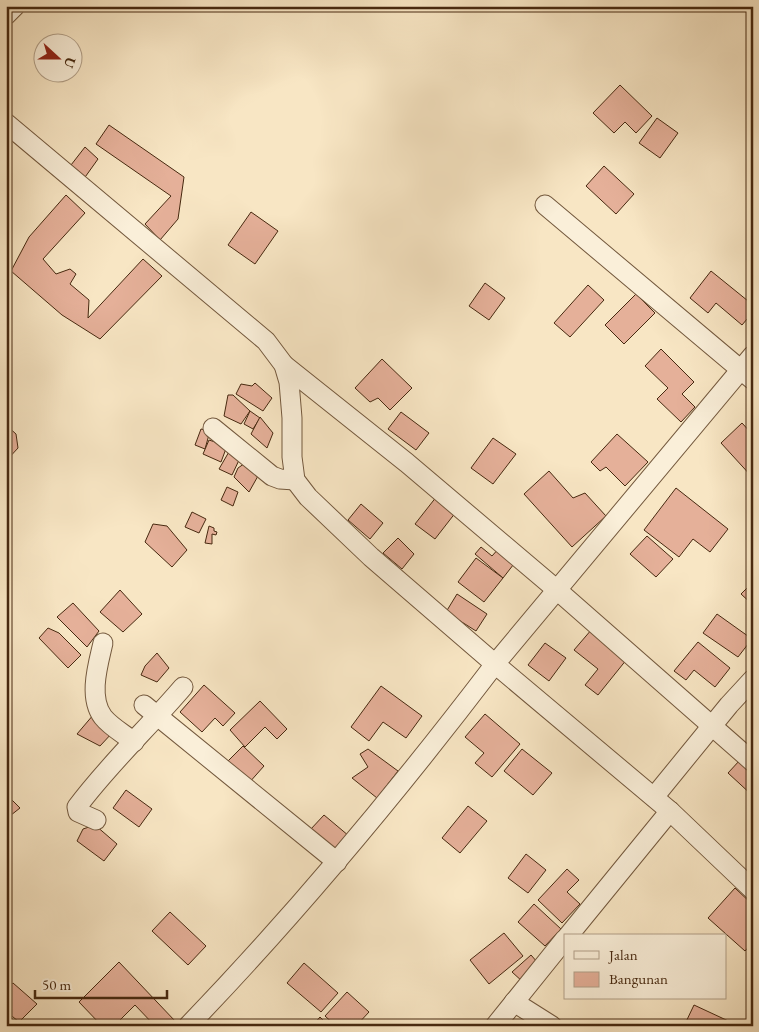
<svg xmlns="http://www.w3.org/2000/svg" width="759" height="1032" font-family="'EB Garamond',serif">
<rect width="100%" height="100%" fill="#f8e6c4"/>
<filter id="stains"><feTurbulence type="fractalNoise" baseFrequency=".004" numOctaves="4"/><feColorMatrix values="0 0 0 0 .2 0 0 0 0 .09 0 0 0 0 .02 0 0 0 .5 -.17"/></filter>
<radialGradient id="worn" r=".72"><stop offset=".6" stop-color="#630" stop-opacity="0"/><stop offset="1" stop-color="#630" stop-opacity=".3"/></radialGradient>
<g fill="#e5b099" stroke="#472910">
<polygon points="620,85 652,116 636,133 625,122 614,133 593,113"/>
<polygon points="657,118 678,133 660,158 639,143"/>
<polygon points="109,125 184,177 178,219 160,240 145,224 171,196 96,144"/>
<polygon points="85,147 98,159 83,180 71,165"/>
<polygon points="604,166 634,194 616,214 586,186"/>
<polygon points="66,195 85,213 43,259 56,274 70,269 76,274 70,284 89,300 88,318 143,259 162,276 100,339 62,315 11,271 29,237"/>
<polygon points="251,212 278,231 255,264 228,245"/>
<polygon points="711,271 753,305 753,312 742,325 716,303 708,313 690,298"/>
<polygon points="485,283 505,298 489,320 469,306"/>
<polygon points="588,285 604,300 570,337 554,323"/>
<polygon points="636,294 655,313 624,344 605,325"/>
<polygon points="661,349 694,382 682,394 695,407 681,422 657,399 668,388 645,366"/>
<polygon points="382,359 412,388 390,410 378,398 370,402 355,388"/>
<polygon points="255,383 272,398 263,411 236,394 241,384 252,386"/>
<polygon points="228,395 233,395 250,411 241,424 224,416"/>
<polygon points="250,411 260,418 253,429 244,424"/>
<polygon points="401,412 429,433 416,450 388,429"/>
<polygon points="260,417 273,433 267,448 251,434"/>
<polygon points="742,423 753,435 753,478 721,443"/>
<polygon points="6,425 16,434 18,448 6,461"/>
<polygon points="201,429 210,431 205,449 195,445"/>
<polygon points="617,434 648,462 625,486 606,467 600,471 591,462"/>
<polygon points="493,438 516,454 493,484 471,468"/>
<polygon points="209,440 227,446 221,462 203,454"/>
<polygon points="230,450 240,458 232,475 219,469"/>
<polygon points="251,459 258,476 249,492 234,477 238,468"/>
<polygon points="549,471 573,498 585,493 606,516 572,547 524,494"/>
<polygon points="227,487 238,492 233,506 221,500"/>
<polygon points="676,488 728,529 710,552 693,539 679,557 644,530"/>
<polygon points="437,496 456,512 435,539 415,524"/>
<polygon points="361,504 383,523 370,539 348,520"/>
<polygon points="192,512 206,519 199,533 185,527"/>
<polygon points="153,524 167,526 187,550 172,567 145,542"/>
<polygon points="209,526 214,528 214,531 217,532 216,535 212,534 212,544 205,543"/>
<polygon points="647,536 673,559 656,577 630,554"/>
<polygon points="398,538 414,554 402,569 383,553"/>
<polygon points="481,547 492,556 500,547 517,560 503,578 475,554"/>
<polygon points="476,558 503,578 484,602 458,582"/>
<polygon points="753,582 753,605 741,594"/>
<polygon points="120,590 142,614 123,632 100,612"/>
<polygon points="457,594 487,614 476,631 446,612"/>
<polygon points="73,603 99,631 87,647 57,617"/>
<polygon points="717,614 752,639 738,657 703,633"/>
<polygon points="48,628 59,633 81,655 68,668 39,638"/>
<polygon points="592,629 627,659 598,695 585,685 598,669 574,650"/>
<polygon points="698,642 730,668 715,687 694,670 686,680 674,671"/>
<polygon points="545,643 566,658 549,681 528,665"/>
<polygon points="157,653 169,668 157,682 141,675 145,666"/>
<polygon points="204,685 235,713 223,726 215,718 202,732 180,712"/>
<polygon points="381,686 422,716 406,738 383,722 369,741 351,727"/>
<polygon points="260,701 287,729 277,739 265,727 245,747 230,730"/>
<polygon points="94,714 113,732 100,746 77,734"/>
<polygon points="485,714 520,744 492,777 475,763 484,753 465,737"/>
<polygon points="243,746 264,766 248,784 226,763"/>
<polygon points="368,749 398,771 377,798 352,778 368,767 360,754"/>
<polygon points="522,749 552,773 533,795 504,771"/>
<polygon points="740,760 753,772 753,796 728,773"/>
<polygon points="126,790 152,809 139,827 113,808"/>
<polygon points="6,794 20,808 6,819"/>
<polygon points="468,806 487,821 460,853 442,838"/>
<polygon points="324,815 349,836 335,852 310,830"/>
<polygon points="95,825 117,844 104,861 77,841 83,829"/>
<polygon points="526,854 546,870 528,893 508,878"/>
<polygon points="567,869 579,880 567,892 580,904 562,923 538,900"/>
<polygon points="735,888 753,905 753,942 745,951 708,918"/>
<polygon points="534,904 561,929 545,946 518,922"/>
<polygon points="170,912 206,946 188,965 152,931"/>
<polygon points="504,933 523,956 489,984 470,960"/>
<polygon points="531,955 538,963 523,982 512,972"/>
<polygon points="119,962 176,1022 171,1026 155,1026 135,1005 114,1026 102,1026 79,1002"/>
<polygon points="304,963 338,993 321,1012 287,983"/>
<polygon points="13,983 37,1004 19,1022 6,1011 6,989"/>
<polygon points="347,992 369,1012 356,1026 336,1026 325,1016"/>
<polygon points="694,1005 737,1025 736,1026 684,1026"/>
<polygon points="320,1017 329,1026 312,1026"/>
</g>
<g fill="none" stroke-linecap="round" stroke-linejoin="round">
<defs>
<g id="street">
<polyline points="6,15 15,6"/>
<path d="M6 123 266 341 284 365 289 382 292 418V457L295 480 308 497 371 557 495 664C399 790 298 912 188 1026"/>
<polyline points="545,205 753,380"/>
<polyline points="753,355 495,664 670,811 753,890"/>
<polyline points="284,365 407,463 557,590 753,762"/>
<polyline points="213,428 272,476 280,479 295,480"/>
<path d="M103 643C98 665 88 697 103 717 111 727 124 734 134 742"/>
<polyline points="144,705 337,862"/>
<polyline points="654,797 729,705 753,679"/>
<path d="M96 820 78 812 77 807C109 764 149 727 183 687"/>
<polyline points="568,936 670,811"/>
<polyline points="514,1002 552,1026"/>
<polyline points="495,1026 565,939"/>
</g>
</defs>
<use href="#street" stroke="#73583d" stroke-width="21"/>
<use href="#street" stroke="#faefd9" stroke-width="19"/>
</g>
<rect width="759" height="1032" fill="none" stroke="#f8e6c4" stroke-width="25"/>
<rect x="8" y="8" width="744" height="1017" fill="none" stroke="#472910" stroke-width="2.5"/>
<rect x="12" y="12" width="734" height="1007" fill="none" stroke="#472910"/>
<rect x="564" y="934" width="162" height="65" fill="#faefd9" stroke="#b2a089"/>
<rect x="574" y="951" width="25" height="8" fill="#faefd9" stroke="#b2a089"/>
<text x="609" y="960" font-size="15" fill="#472910">Jalan</text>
<rect x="574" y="972" width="25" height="15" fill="#e5b099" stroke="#b2a089"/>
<text x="609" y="984" font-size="15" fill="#472910">Bangunan</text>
<g transform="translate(58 58) rotate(111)"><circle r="24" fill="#faefd9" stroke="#b2a089"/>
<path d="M0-4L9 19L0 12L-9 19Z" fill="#8f2418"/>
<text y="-8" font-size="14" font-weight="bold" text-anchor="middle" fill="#472910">U</text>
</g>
<path d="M35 990v8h132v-8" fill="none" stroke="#472910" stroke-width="2.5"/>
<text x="42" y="990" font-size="15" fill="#472910" stroke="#faefd9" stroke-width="4" paint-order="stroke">50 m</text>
<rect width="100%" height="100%" filter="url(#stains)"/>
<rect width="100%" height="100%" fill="url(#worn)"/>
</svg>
